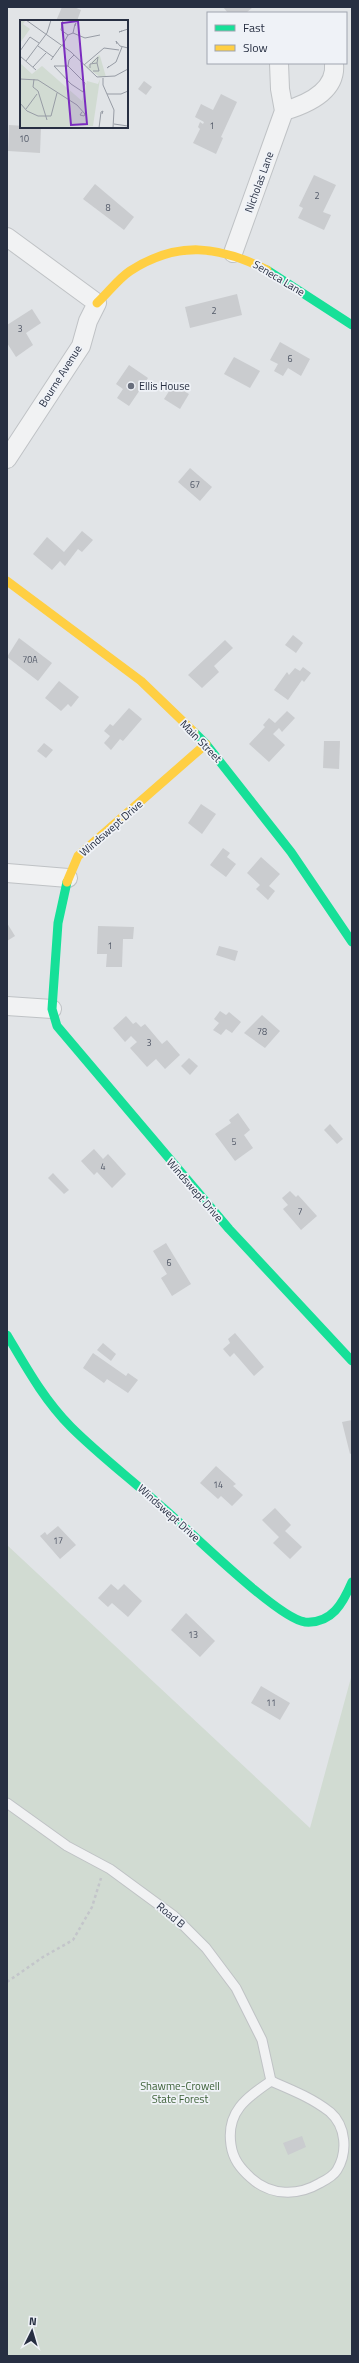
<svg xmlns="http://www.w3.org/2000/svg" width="359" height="2363" font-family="'Titillium Web',sans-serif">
<rect width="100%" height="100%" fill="#e1e4e7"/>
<polygon fill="#d1dbd2" points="7,1545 310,1828 352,1674 352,2356 7,2356"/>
<g fill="#cacccf">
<polygon points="62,7 74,7 81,10 77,21 56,21"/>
<polygon points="223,7 253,7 246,13 228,13"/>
<polygon points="144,81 152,87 146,95 138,89"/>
<polygon points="221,94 237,102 221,137 223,138 216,154 193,143 200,129 198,127 200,122 203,124 204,122 195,117 201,104 213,110"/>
<polygon points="9,125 41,127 40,153 8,151"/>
<polygon points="314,175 336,185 323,212 331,215 324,230 298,218 303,208 299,206"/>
<polygon points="95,184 134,217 124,230 83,199"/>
<polygon points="237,294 242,315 190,328 185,307"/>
<polygon points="32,309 41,323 26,333 33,345 16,357 7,343 7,325"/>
<polygon points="280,342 310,359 301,376 288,368 283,376 274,371 278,364 270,360"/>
<polygon points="234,357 260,371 250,388 224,374"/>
<polygon points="129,365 148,378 129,406 117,398 123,389 116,384"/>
<polygon points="173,385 189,394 180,409 164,399"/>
<polygon points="190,468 212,487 200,501 178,482"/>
<polygon points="82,531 93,540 82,552 78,549 65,566 60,561 52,570 33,554 47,537 64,552"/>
<polygon points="293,635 303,643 296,653 285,645"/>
<polygon points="19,638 52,663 38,681 7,657"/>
<polygon points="225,640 233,648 214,666 219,672 202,688 188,675"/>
<polygon points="303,667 311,673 304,682 302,680 288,700 274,690 287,672 289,675 295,668 300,671"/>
<polygon points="59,681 79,697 71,707 68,704 61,711 45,698"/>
<polygon points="129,708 142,719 123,741 120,739 111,750 104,743 110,736 104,731 110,724 113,726"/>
<polygon points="287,711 295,718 282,732 279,728 273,734 285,745 269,762 249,744 265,727 263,725 269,718 275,723"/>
<polygon points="324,741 340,741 339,769 323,768"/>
<polygon points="44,743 53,750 46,758 37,751"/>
<polygon points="201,804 216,814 202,834 188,823"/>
<polygon points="223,848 230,853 227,857 236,864 226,877 210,865"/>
<polygon points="261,857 280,874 269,886 275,891 268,900 256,889 260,885 247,873"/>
<polygon points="7,923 15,936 7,941"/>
<polygon points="98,926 134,927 133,939 123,939 122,967 106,967 107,954 97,954"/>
<polygon points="219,946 238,951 235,961 216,955"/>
<polygon points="220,1011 226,1015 229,1012 241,1022 232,1033 226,1029 221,1035 213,1030 219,1023 214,1019"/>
<polygon points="262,1015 280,1031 265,1048 244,1033"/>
<polygon points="126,1016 133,1024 136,1022 141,1027 145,1024 162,1044 167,1040 180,1055 165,1069 156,1059 147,1067 130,1048 137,1042 131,1036 125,1042 113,1028"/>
<polygon points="189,1058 198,1066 190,1075 181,1066"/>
<polygon points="238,1113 250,1130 244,1135 253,1148 235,1161 215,1134 231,1123 229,1120"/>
<polygon points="330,1124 343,1139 337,1144 324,1130"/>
<polygon points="94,1149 103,1159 108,1154 126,1174 112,1188 97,1172 94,1175 81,1161"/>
<polygon points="53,1173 69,1190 64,1194 48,1178"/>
<polygon points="290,1191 296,1197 298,1195 317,1216 301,1230 283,1209 288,1205 282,1198"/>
<polygon points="166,1243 191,1284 172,1296 161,1278 167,1274 153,1251"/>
<polygon points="235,1333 264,1367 254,1376 234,1353 230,1357 223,1349 230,1343 228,1339"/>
<polygon points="103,1343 116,1354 111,1361 97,1350"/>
<polygon points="93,1353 126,1376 128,1373 138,1380 128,1393 107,1379 104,1383 83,1368"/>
<polygon points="352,1420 352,1453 350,1454 342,1422"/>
<polygon points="216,1466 236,1484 233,1486 243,1495 232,1506 221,1496 218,1499 200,1483"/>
<polygon points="275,1508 291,1525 285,1531 302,1547 290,1559 273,1543 279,1537 262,1520"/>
<polygon points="58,1526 76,1545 60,1559 40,1536 45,1532 47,1535"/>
<polygon points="111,1584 118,1590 124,1584 142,1601 128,1617 112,1603 108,1607 98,1598"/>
<polygon points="186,1613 215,1641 200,1657 171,1630"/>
<polygon points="261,1686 290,1703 280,1720 251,1703"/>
<polygon points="302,2136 306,2147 288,2155 283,2143"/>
</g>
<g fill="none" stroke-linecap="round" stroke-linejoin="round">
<defs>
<g id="lane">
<polyline points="7,1803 67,1846 110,1869 174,1916 206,1948 236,1988 262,2040 271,2081"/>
<path d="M271 2081C292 2090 312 2098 330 2112 346 2126 348 2152 337 2170 334 2175 326 2180 320 2183 298 2196 271 2196 251 2178 240 2168 233 2159 231 2145 226 2112 246 2098 271 2081Z"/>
</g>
<g id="street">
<path d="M284 111C308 104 337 91 334 63"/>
<polyline points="7,237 97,303 88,321 81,346 7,459"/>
<polyline points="233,253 284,111 280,89 279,63"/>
<polyline points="7,873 68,878"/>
<polyline points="7,1006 52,1009"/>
</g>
</defs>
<use href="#lane" stroke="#bfc2c5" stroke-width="11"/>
<use href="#street" stroke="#bfc2c5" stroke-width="20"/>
<polyline stroke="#c3c5ca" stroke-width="2.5" stroke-dasharray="3 3" stroke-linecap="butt" points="7,1982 43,1957 73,1940 92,1907 101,1878"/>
<use href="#lane" stroke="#f1f2f3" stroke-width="9"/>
<use href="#street" stroke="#f1f2f3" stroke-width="18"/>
<g stroke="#16e098" stroke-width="9">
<polyline points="267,270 352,325"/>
<polyline points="194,732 206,744 291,852 352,942"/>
<polyline points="67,882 58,923 52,1009 57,1026 229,1229 352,1361"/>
<path d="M7 1335C26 1367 44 1400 71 1427 99 1455 132 1480 162 1507 188 1529 278 1619 305 1622 332 1624 343 1603 352 1582"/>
</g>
<g stroke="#ffcf43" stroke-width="9">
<path d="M97 303C108 293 118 279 130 271 178 240 219 246 267 270"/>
<polyline points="7,581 141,681 194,732"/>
<polyline points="67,882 78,856 206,744"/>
</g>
</g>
<circle fill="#686e7c" stroke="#eff2f7" stroke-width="1.5" cx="131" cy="386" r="4"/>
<g text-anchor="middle" stroke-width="3.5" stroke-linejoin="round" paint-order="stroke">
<g font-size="9" fill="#505766">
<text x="212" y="129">1</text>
<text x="24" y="142">10</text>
<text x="317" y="199">2</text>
<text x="108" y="211">8</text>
<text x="214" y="314">2</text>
<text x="20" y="332">3</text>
<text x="290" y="362">6</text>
<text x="195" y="488">67</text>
<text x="30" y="663">70A</text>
<text x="110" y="949">1</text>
<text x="262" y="1035">78</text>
<text x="149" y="1046">3</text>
<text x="234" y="1145">5</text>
<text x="103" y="1170">4</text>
<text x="300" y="1215">7</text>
<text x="169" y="1266">6</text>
<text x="218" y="1488">14</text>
<text x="58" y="1544">17</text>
<text x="193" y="1638">13</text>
<text x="271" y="1706">11</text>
</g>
<g font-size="11" fill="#272f42" stroke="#eff2f7">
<text transform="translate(259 182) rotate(-70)" y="4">Nicholas Lane</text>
<text transform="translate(279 278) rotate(31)" y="4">Seneca Lane</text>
<text transform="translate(60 376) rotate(-58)" y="4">Bourne Avenue</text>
<text transform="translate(201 741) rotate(46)" y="4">Main Street</text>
<text transform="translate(111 828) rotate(-41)" y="4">Windswept Drive</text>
<text transform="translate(195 1190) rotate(49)" y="4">Windswept Drive</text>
<text transform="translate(169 1513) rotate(42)" y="4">Windswept Drive</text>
<text transform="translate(171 1915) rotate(40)" y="4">Road B</text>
</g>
<g font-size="11" fill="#272f42" stroke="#eff2f7" text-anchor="start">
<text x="139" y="390">Ellis House</text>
</g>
<g font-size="11" fill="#395e34" stroke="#eff2f7">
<text x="180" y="2090">Shawme-Crowell<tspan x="180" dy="13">State Forest</tspan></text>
</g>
</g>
<g transform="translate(20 20)">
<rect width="108" height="108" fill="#e1e4e7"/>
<path d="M0 0 5 1 3 4 10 9 0 23ZM79 35 80 36 86 57H80L66 47ZM0 43 12 54 22 46 62 81 67 61 78 64 80 59 73 106 0 108Z" fill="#d1dbd2"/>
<path fill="none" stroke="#979ca5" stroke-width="1" d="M6 0 51 32 77 57 95 56 108 49M102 11 99 12 108 9M53 13 55 4 56 3 55 6M48 15 53 13 65 18 80 15M97 24 96 21 100 26 108 28M18 26 33 37M42 26 48 15 41 10 43 0M0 31 10 17 19 23M0 36 16 50M31 40 41 26M6 41 27 13 31 0M64 45 84 28 99 30M48 46H34L51 64 63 72 65 63 48 46 49 40 54 35M89 46 87 48 96 42 102 27M13 47 26 33M70 48V44L77 43 78 37 72 43M73 51H79L77 43M83 58V65L94 90 93 108M0 59 18 60 57 85 65 94 64 96 60 95 62 92M14 59 13 67 18 71 27 100M87 74H101L108 71M0 83 7 91 18 96H31L37 73M6 89 17 74M94 104 108 106M79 108 81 92 83 91 82 94"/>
<path fill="#7b2cbf" fill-opacity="0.15" stroke="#7b2cbf" stroke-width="2" d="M58 1 67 104 51 105 42 3Z"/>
<rect width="108" height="108" fill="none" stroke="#272f42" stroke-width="2"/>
</g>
<rect width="359" height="2363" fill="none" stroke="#272f42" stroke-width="16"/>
<rect x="207" y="12" width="140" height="52" fill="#eff2f7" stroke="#9fa4af"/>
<rect x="215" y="25" width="20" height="6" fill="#16e098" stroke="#9fa4af"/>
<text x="243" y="32" font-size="12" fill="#272f42">Fast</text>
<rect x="215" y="45" width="20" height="6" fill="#ffcf43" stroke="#9fa4af"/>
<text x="243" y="52" font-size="12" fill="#272f42">Slow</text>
<g transform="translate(32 2331) rotate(5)" stroke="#eff2f7" stroke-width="3" paint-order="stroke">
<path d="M0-3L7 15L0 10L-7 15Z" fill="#272f42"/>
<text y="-6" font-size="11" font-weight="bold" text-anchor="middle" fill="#272f42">N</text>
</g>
</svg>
